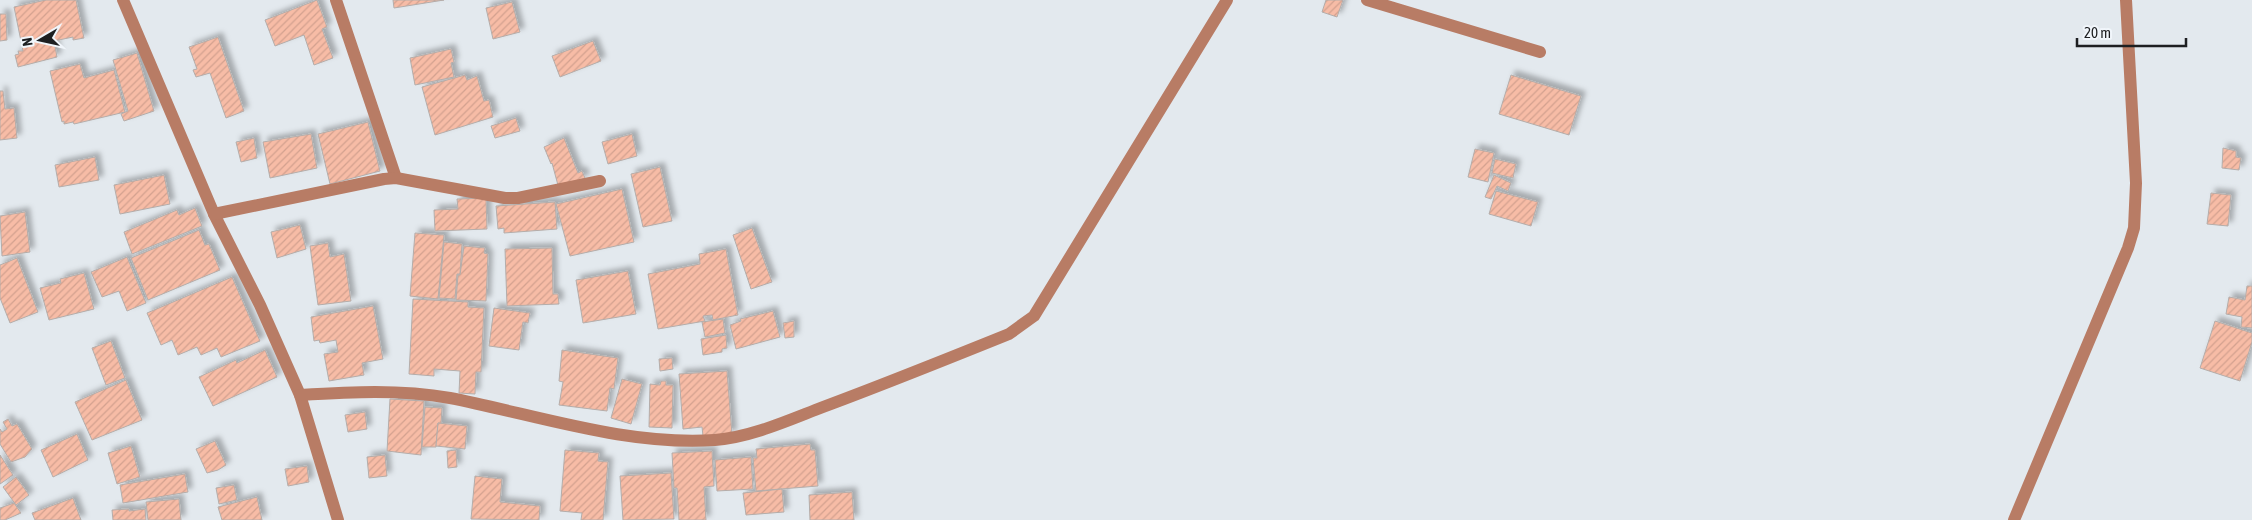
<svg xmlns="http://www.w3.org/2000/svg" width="2252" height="520" font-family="'Asap Condensed',sans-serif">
<defs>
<pattern id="building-hatch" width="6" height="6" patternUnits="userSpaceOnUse" patternTransform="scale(1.25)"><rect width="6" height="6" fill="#f7bca6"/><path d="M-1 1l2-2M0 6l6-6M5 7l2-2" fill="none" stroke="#d3a18f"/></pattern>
<filter id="shadow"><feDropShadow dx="4.5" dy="-4.5" stdDeviation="2.5" flood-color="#0004"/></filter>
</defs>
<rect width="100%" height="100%" fill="#e3e9ee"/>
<g fill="url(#building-hatch)" stroke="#b4adaa" filter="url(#shadow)">
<polygon points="46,0 76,0 84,38 73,40 73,37 54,41 57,57 18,67 15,55 19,54 18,51 23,51 14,7"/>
<polygon points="317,0 327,27 322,29 333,58 314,65 304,35 275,46 265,20"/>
<polygon points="393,0 444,0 394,8"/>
<polygon points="1326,0 1343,0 1337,17 1322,12"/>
<polygon points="512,2 520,32 493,39 486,8"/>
<polygon points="0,14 6,14 7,40 0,41"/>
<polygon points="218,37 244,111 226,118 210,73 196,77 193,70 197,69 189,47"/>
<polygon points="593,41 601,61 560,77 552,56"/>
<polygon points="451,49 454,62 451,63 454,77 415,85 410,58"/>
<polygon points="137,53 154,111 124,121 121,114 128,111 113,60"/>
<polygon points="80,64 84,78 114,70 125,112 74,124 73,122 64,124 64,121 62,122 50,71"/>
<polygon points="465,75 467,80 477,76 484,101 489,100 493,117 435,135 422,87"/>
<polygon points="1511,75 1581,96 1569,135 1499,114"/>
<polygon points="0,91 3,91 5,109 14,108 17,138 0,140"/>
<polygon points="516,118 520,131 495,138 491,126"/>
<polygon points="368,122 380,171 330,184 318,134"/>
<polygon points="311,134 317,168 270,178 263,142"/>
<polygon points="632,134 637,156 608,164 602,142"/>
<polygon points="254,138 257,158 241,162 236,142"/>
<polygon points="564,138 578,173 582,171 585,178 559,189 552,163 551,164 544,147"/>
<polygon points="2223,148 2236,151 2236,157 2241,158 2239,170 2222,168"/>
<polygon points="1475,149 1494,153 1488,182 1468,177"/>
<polygon points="95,157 99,180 59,187 55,165"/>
<polygon points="1495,159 1516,164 1513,178 1492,173"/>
<polygon points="660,167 672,221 643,227 631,174"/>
<polygon points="164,175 170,204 120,214 114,185"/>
<polygon points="1494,175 1511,183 1508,191 1497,186 1491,199 1485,197"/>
<polygon points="622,189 634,242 570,256 556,204"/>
<polygon points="1496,191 1538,202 1531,226 1489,214"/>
<polygon points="2211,193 2231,195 2228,226 2207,224"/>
<polygon points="486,198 487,229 435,231 434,210 458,209 457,199"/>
<polygon points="555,202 557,229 504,233 504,228 498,229 496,206"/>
<polygon points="195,208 202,226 132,254 124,232 177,210 179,215"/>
<polygon points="25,212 30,252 2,256 0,216"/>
<polygon points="300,225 306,249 277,258 271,232"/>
<polygon points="752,228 772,282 751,289 733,235"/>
<polygon points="199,230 205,245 209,244 220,270 148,300 131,258"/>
<polygon points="415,233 444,235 438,299 410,296"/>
<polygon points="444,242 462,244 460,274 457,274 455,299 439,298"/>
<polygon points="328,243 330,257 344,254 351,301 318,305 310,246"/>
<polygon points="464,246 485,248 484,253 488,254 486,301 456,300 458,275 460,275"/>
<polygon points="552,248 553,294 558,294 559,304 507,306 505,249"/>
<polygon points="726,249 738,315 713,320 712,315 703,316 705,321 658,329 648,274 700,264 699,254"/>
<polygon points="127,257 146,303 127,311 119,291 102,297 91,272"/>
<polygon points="17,258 38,312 10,323 0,298 0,265"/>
<polygon points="628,271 636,314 583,323 576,280"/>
<polygon points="84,273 94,309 49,320 40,288 61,283 60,279"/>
<polygon points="232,277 260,341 221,357 217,348 201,355 197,347 178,355 172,340 161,345 147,313"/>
<polygon points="2247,286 2252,286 2252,328 2241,327 2242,317 2226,314 2229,297 2245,300"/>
<polygon points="413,299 468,302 468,307 484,308 481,372 476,372 475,394 459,393 460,371 434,369 434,376 409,374"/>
<polygon points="373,306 383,359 362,363 364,375 329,381 324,354 338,352 336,340 320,343 319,340 314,341 311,317"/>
<polygon points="494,308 530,313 528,323 523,322 519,350 489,346"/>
<polygon points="773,311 780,337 736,349 730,325 741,321 740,319"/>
<polygon points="723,319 725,333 705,337 702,322"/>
<polygon points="794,321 794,337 785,338 783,323"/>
<polygon points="2215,321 2252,333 2252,342 2240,381 2200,368"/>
<polygon points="726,335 727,348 722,349 722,352 703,355 701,339"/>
<polygon points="111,341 125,378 106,385 92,348"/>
<polygon points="265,350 277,377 213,406 199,377 236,360 237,363"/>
<polygon points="562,350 618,358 614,389 610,388 607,411 559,405 563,382 559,381"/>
<polygon points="672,358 673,369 660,371 659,359"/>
<polygon points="727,371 732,434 703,436 702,427 683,429 679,374"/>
<polygon points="622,379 642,384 631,424 611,418"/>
<polygon points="126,380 142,420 92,440 75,402"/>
<polygon points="661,381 666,381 666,385 673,385 672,428 649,427 650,384 660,385"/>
<polygon points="390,399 424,401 421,455 387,451"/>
<polygon points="425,407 442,408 441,424 438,423 436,447 422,447"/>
<polygon points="365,412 367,429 348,432 345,415"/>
<polygon points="8,419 12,426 17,424 32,449 25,457 11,462 0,444 0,429 2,432 7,429 3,422"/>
<polygon points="438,423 467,426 465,449 436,446"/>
<polygon points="77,434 88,460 53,477 41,450"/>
<polygon points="215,441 226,465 218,470 207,473 196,449"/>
<polygon points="810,444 811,450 815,450 818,486 756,491 753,458 757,458 756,449"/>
<polygon points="131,446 140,477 117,484 108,453"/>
<polygon points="456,450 457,467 448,468 447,451"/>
<polygon points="565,450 599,453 598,461 608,462 603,520 581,520 582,513 560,511"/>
<polygon points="712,451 714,486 704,487 706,520 679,520 677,488 674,488 672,453"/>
<polygon points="0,455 13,475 0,484"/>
<polygon points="385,455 387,476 369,478 367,457"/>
<polygon points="751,457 753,489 717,491 715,460"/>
<polygon points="307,466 309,482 288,486 285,469"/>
<polygon points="671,473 674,519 623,520 620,476"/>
<polygon points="185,474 188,492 123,503 120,485"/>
<polygon points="475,476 502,479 500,502 540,506 539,520 471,519"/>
<polygon points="16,477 29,495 16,505 3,487"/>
<polygon points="234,485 237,500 219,504 216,488"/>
<polygon points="782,489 784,512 746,515 743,493"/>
<polygon points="852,492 854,520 810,520 809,495"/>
<polygon points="257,497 262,520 222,520 218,507"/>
<polygon points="73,498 81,520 35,520 32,513"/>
<polygon points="179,499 181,520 148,520 146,502"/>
<polygon points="14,503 21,513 5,520 0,520 0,508"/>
<polygon points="129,509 129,511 145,509 146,520 113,520 112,510"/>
</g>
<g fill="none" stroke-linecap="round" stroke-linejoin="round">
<g stroke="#b87c65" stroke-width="12">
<polyline points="123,0 214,214 260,305 300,395 338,520"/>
<polyline points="336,0 396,178"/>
<polyline points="1367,0 1540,52"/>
<polyline points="214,214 384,179 396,178 505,198 518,198 600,181"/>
<path d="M300 395C350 392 400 389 450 398 537 415 626 446 715 440 752 437 789 420 823 407 885 384 947 359 1009 334L1034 316 1227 0"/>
<polyline points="2014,520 2128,248 2134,228 2136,183 2126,0"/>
</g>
</g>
<g transform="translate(40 40) rotate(261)" stroke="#f1f6fb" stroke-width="4" paint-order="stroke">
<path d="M0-4L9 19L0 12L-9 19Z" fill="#1d1f21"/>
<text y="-8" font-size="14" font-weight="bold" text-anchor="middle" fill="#1d1f21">N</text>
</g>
<path d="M2077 38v8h109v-8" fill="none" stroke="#1d1f21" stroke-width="2.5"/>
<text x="2084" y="38" font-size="15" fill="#1d1f21" stroke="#f1f6fb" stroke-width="4" paint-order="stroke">20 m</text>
</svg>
